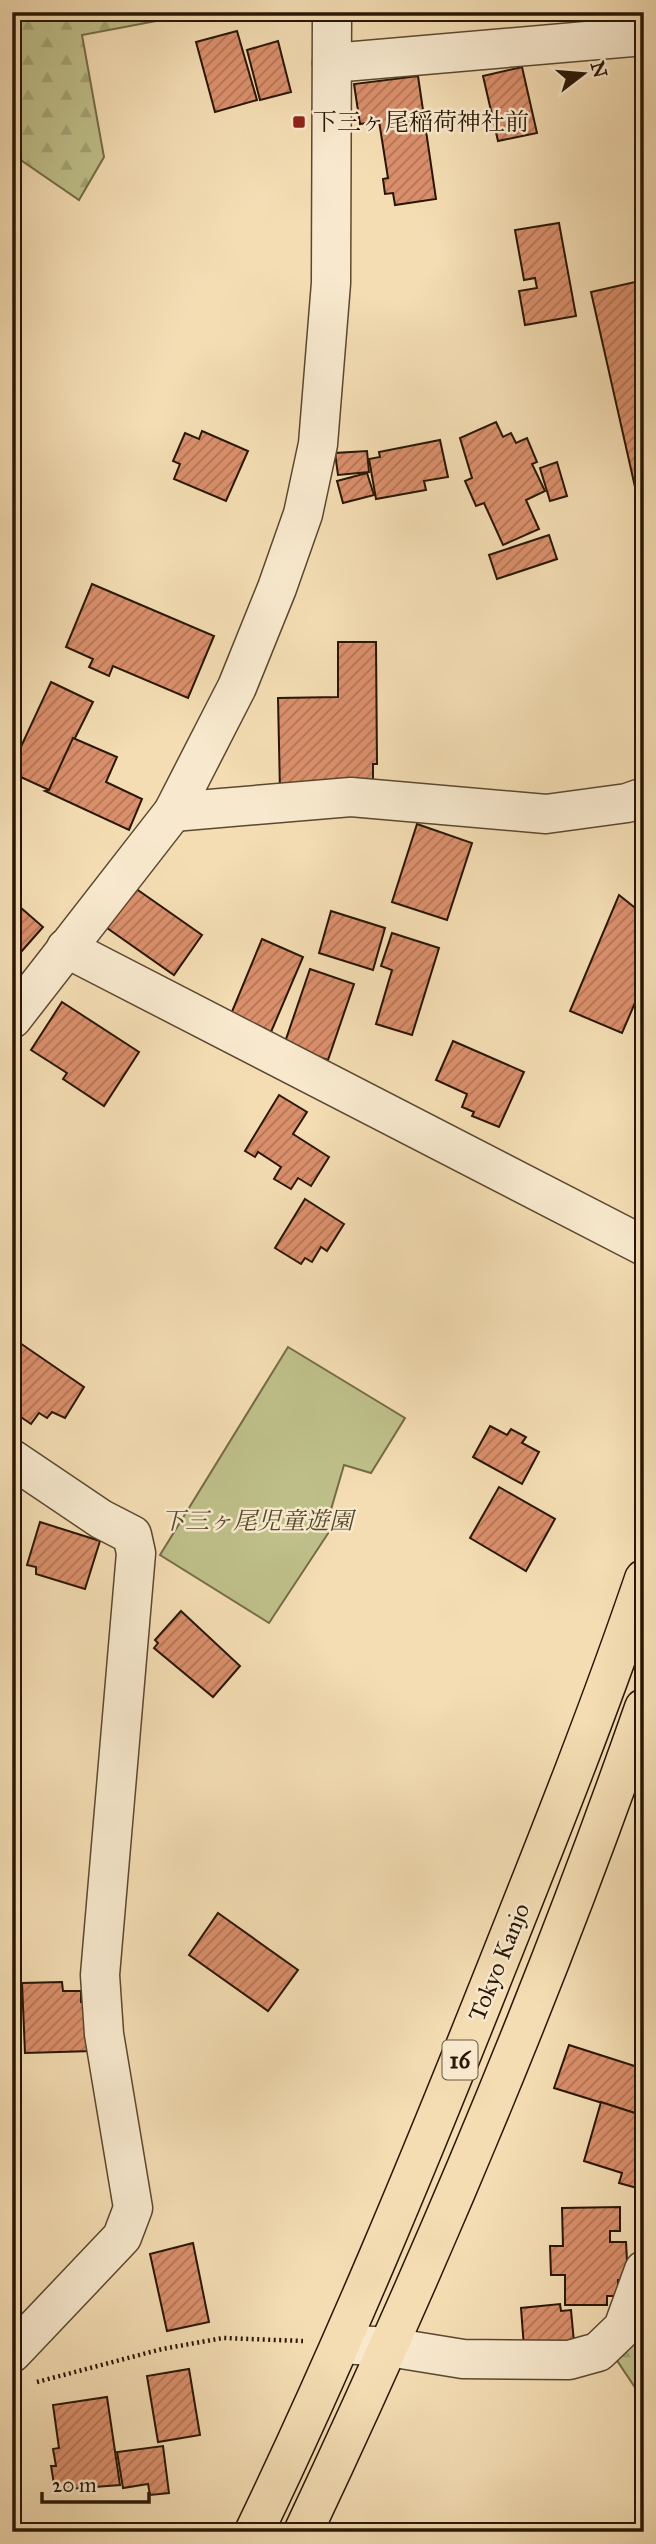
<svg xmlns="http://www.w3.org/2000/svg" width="656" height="2544" font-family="'IM FELL Great Primer','Noto Serif JP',serif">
<defs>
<pattern id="forest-firs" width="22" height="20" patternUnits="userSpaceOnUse" patternTransform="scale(1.75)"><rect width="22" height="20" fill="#bfc08a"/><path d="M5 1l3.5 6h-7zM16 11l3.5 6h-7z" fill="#a4a475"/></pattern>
<pattern id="building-hatch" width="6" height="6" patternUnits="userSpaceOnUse" patternTransform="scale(1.75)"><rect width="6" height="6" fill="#db906c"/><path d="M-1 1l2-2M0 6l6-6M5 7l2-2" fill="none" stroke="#b27557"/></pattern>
</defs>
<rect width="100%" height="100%" fill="#f4ddb3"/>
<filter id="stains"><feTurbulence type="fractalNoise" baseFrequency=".00286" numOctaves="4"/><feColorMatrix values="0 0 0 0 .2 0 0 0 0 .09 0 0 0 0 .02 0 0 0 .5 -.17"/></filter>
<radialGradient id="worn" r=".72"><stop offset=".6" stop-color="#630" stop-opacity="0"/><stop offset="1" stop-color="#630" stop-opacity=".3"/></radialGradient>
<polygon fill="#bfc08a" stroke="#746c47" stroke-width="2" points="288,1347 405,1418 371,1473 344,1465 325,1530 329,1532 269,1623 160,1555"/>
<g fill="url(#forest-firs)" stroke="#746c47" stroke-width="2">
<polygon points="12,12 204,12 82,35 104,157 79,200 12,154"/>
<polygon points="644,2320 644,2401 612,2353"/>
</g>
<g fill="url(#building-hatch)" stroke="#281704" stroke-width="2">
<polygon points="237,31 257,100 215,112 196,42"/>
<polygon points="278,41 291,92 260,100 247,50"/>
<polygon points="522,67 537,133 498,141 483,76"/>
<polygon points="418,76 436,199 395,205 393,193 385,194 383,179 388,178 379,121 360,124 354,84"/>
<polygon points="559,223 576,316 525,325 519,291 537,288 535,278 524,280 515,230"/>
<polygon points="644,280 644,486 635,487 591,292"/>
<polygon points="496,422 503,437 511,433 516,443 527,438 537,462 532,464 545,491 526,500 539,529 503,545 484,503 476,506 465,481 472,478 460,438"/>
<polygon points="202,431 248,451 226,501 174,479 180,464 173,461 185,433 199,439"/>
<polygon points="440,440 448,477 424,481 426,490 376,499 369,459 380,457 379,452"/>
<polygon points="367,451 369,472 338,475 335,453"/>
<polygon points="557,462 567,496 550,501 540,468"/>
<polygon points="367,473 374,495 343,503 337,481"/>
<polygon points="549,535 557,559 497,579 489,555"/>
<polygon points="92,584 214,636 188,698 113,666 109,676 89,667 93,659 66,647"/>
<polygon points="338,642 376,642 377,764 373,764 373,786 280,792 278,698 338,697"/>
<polygon points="51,682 93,702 49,790 12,773 12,766"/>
<polygon points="73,738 117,757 106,782 142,799 129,830 45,791 49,790"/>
<polygon points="417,824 472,843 447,920 392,902"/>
<polygon points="135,888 202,935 174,975 107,928"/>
<polygon points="619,895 644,915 644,982 622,1033 570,1011"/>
<polygon points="12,900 43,927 21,952 12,944"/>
<polygon points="331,911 385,928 373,970 319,953"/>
<polygon points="392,933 439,948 412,1035 376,1024 392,970 381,966"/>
<polygon points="262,939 303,957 271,1032 231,1014"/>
<polygon points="310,969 354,984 328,1060 284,1045"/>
<polygon points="62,1002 139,1052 104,1106 63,1079 67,1073 31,1050"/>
<polygon points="453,1041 524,1072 499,1127 472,1116 474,1112 462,1107 467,1094 436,1080"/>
<polygon points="279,1095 307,1112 293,1134 329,1157 311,1186 298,1178 291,1189 274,1179 281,1167 258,1152 255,1157 245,1151"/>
<polygon points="305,1199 344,1224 327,1251 321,1247 312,1262 305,1258 301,1264 275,1248"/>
<polygon points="20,1343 84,1387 65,1418 52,1412 47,1418 39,1413 31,1424 12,1411 12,1353"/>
<polygon points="490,1426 507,1435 511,1429 526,1437 522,1443 539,1452 522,1484 473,1457"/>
<polygon points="499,1487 555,1519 526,1571 470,1538"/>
<polygon points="40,1522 100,1541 85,1589 36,1574 36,1567 27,1565"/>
<polygon points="181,1611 240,1666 213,1697 154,1648 158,1643 155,1640"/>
<polygon points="218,1913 298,1970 268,2011 189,1955"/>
<polygon points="62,1982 63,1991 81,1991 81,2002 92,2002 93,2051 25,2053 22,1983"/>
<polygon points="569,2045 644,2069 644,2116 554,2088"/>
<polygon points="601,2102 644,2116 644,2190 619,2183 622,2173 584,2161"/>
<polygon points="620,2207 620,2231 610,2231 610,2242 626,2242 628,2280 618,2280 618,2296 607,2296 607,2305 565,2305 565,2275 551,2275 550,2246 563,2246 562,2208"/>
<polygon points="193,2243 209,2322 167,2331 150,2254"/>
<polygon points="560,2304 561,2311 571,2310 574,2342 524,2348 521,2308"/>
<polygon points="189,2369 200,2435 158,2442 147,2376"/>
<polygon points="107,2397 120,2485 55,2490 51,2466 56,2466 53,2449 59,2448 53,2405"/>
<polygon points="163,2446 169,2493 150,2495 148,2484 123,2488 117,2452"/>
</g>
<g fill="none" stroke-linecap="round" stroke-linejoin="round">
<defs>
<g id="minor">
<polyline points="332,63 644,36"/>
<polyline points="173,812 351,797 546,814 627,803 644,797"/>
<polyline points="66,948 644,1246"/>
<polyline points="12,1019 173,812 237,687 277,588 303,514 318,444 331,283 332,12"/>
<polyline points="12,1459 101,1519 132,1535 136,1553 100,1975 104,2034 133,2208 122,2237 12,2353"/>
<polyline points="341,2344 389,2347 463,2359 569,2360 598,2352 623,2328 644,2270"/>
</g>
<g id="highway">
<path d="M254 2532C341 2351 418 2165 492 1979 545 1846 598 1714 644 1579"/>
<path d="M303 2532C430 2263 546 1988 644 1708"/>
</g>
</defs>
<use href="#minor" stroke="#5b4830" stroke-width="41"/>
<use href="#highway" stroke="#281704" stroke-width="41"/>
<polyline stroke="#281704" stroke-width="4.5" stroke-dasharray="2 3.5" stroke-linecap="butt" points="37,2382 162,2349 223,2338 303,2341"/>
<use href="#minor" stroke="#f8e9ce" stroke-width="38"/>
<use href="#highway" stroke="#f4ddb3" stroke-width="38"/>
</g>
<rect fill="#8f2418" stroke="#f8e9ce" stroke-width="2.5" x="292" y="115" width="14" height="14" rx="3.5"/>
<g text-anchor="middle" stroke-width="5" stroke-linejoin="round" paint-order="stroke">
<rect fill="#f8e9ce" stroke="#665641" stroke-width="2" x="442.5" y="2040.5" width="35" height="39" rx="5"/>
<g font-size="23" font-weight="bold" fill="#281704">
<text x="460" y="2068">16</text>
</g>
<g font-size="24" fill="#281704" stroke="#f8e9ce" text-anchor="start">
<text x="313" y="130">下三ヶ尾稲荷神社前</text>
</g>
<g font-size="24" font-style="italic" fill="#554a2c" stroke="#f8e9ce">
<text x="257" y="1529">下三ヶ尾児童遊園</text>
</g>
<g font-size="24" fill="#281704" stroke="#f8e9ce">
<text transform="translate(499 1962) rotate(-68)" y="8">Tokyo Kanjo</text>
</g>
</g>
<rect width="656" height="2544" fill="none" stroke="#f4ddb3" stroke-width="42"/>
<rect x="14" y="14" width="628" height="2516" fill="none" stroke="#281704" stroke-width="3.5"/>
<rect x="21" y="21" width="614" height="2502" fill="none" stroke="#281704" stroke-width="2"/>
<g transform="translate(583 74) rotate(74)" stroke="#f8e9ce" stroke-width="5" paint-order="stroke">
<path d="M0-5L12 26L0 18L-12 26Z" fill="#281704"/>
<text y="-10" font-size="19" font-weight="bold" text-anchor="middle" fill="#281704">N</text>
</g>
<path d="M42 2492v10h107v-10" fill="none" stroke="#281704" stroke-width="3.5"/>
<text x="52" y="2492" font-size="21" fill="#281704" stroke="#f8e9ce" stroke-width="5" paint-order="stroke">20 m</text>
<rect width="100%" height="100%" filter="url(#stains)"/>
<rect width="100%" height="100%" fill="url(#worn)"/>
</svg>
